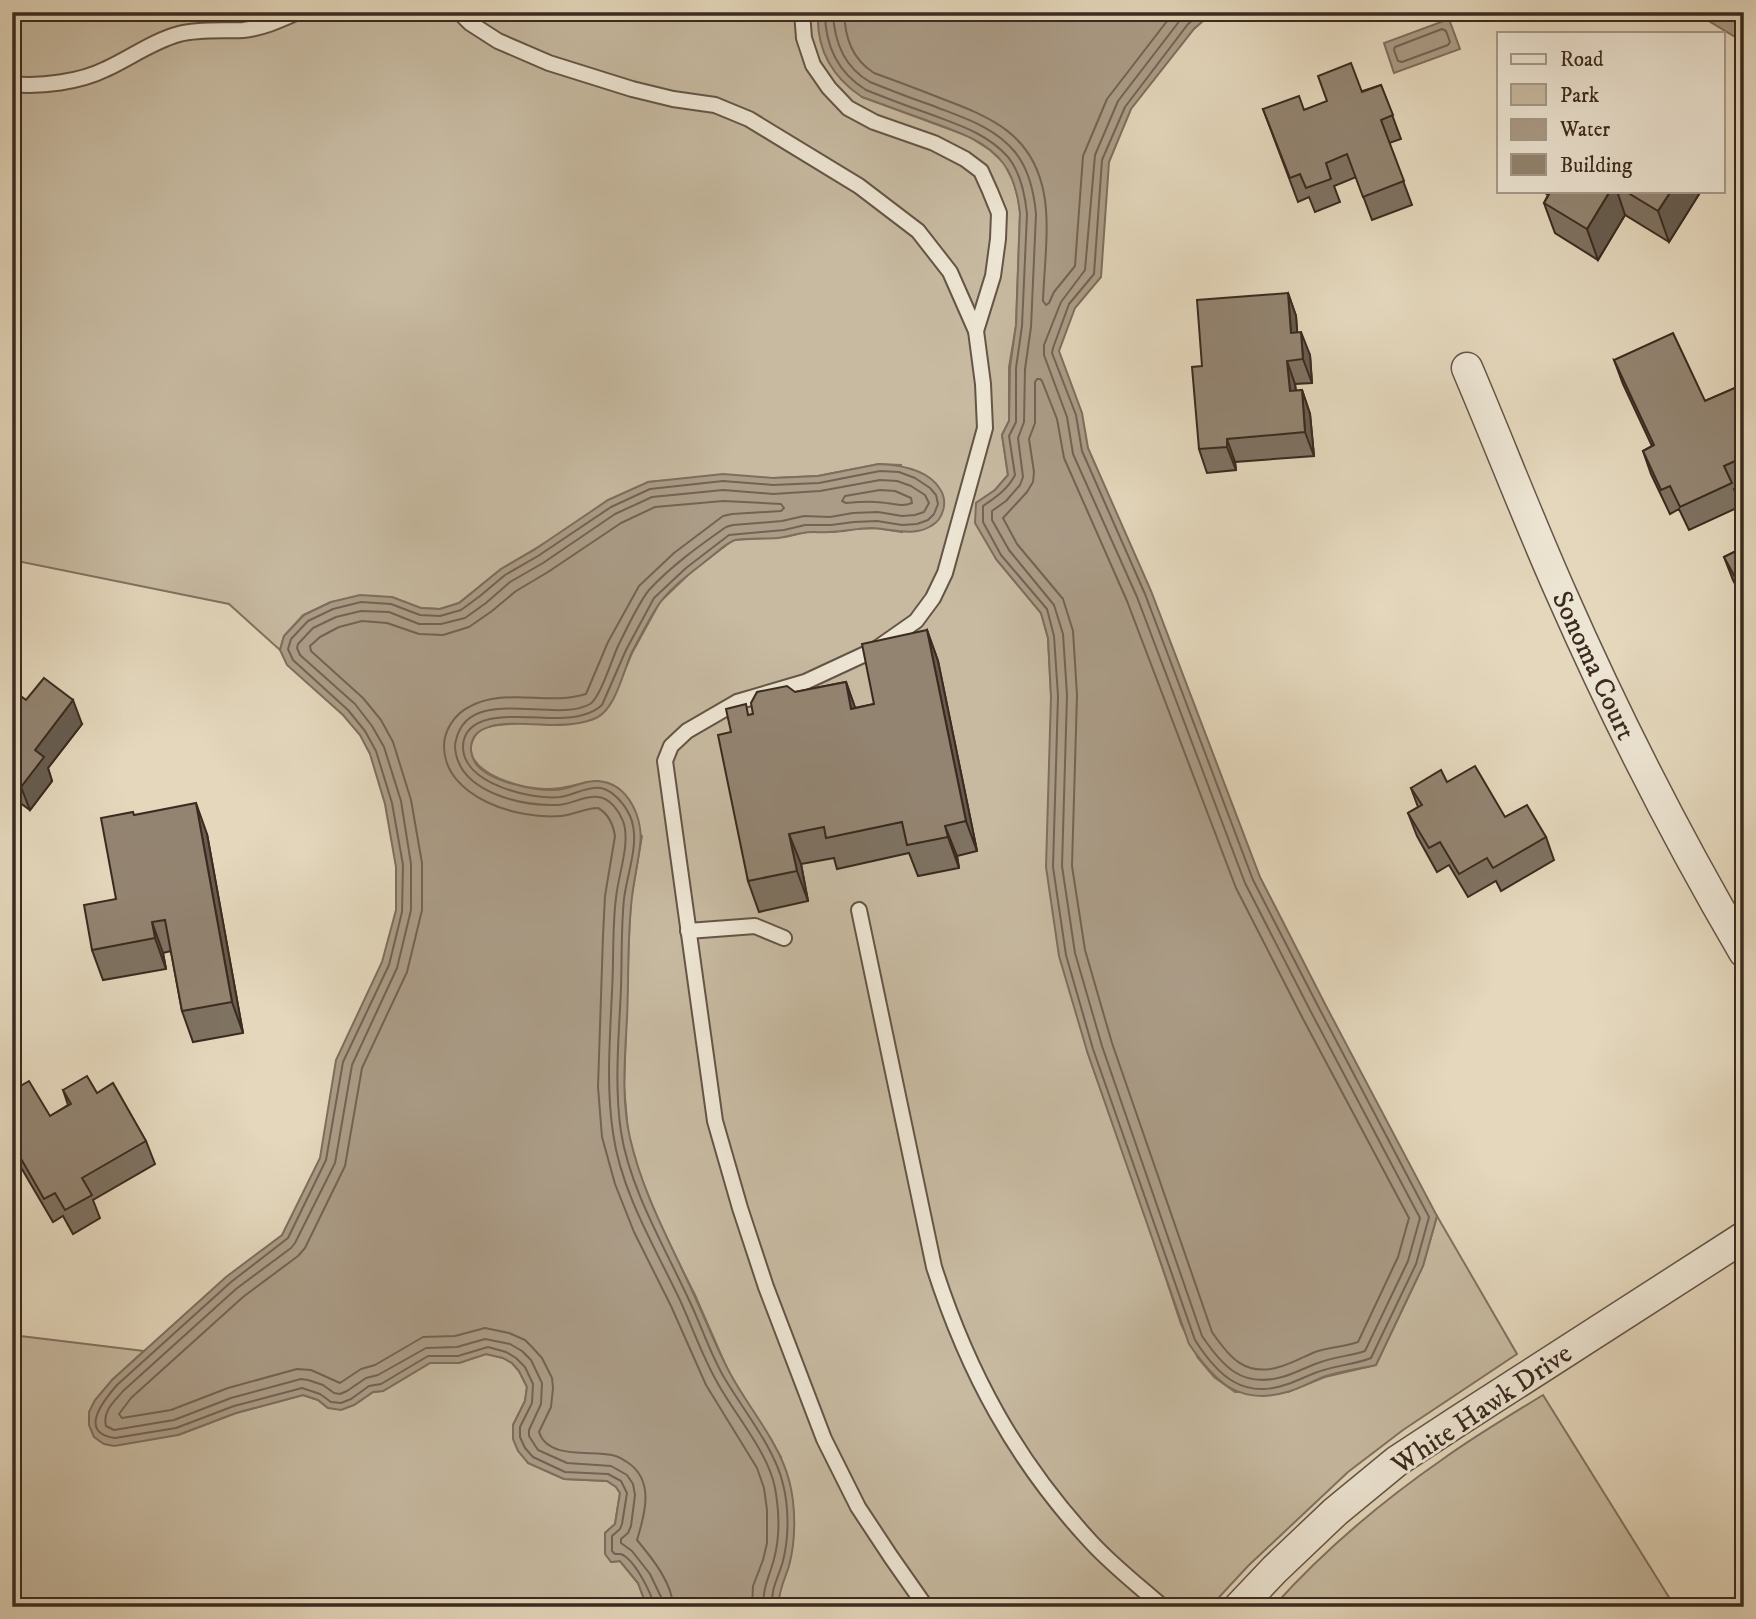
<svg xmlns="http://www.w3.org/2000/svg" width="1756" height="1619" font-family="'IM FELL DW Pica',serif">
<rect width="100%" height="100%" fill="#e4d7bc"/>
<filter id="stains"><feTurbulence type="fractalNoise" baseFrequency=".00286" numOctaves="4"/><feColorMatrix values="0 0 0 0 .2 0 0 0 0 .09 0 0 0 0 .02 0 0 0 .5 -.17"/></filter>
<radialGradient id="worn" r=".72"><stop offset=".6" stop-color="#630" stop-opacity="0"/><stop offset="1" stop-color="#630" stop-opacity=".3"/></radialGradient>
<g fill="#c7baa1" stroke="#817260" stroke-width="2">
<path d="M12 12H818L821 41 862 97 968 136 990 150 1004 163 1013 181 1018 198 1020 213 1016 326 1009 367V421L1002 435 1008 475 995 490 976 503 996 559 1041 613 1048 638 1051 696 1087 1051 1140 1200 1181 1324 1198 1358 1214 1377 1235 1392H1288L1325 1377 1376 1365 1423 1266 1437 1216 1517 1354 1403 1430 1348 1472 1248 1566 1210 1607H778L779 1592 788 1568 781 1457 729 1373 695 1295 658 1221 640 1176 628 1133 624 1086 629 937 631 899 642 836 587 782C569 787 553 791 534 788 513 786 463 770 472 742 474 737 477 732 482 729 493 724 507 725 519 723 551 716 582 706 613 698L632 653 660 602 690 573 733 540 785 537 806 532H831L854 529 876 528 902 532 901 465 879 464 818 476 773 478H696L648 482 501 569 459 603 440 609 420 608 392 597 331 602 303 615 284 636 280 650 229 604 12 560Z"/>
<polygon points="12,1335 144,1351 112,1380 178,1435 236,1413 303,1395 318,1400 328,1408 354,1405 373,1392 383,1391 430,1363 459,1363 486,1354 503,1358 512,1363 519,1371 527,1387 525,1401 513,1425 528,1463 564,1479 607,1481 616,1487 620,1493 615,1524 605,1533 611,1562 620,1561 638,1583 645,1602 651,1607 12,1607"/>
<path d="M1543 1395 1675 1607H1273C1323 1551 1381 1502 1443 1459 1475 1436 1509 1416 1543 1395Z"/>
</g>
<g fill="#ab9c87" stroke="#7e6e5d" stroke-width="2">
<path d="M818 12H1213L1194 29 1131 109 1109 162 1101 277 1075 308 1059 351 1082 413 1088 448 1151 591 1260 877 1325 1004 1437 1216 1423 1266 1376 1365C1359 1369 1340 1371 1323 1377 1311 1382 1299 1389 1287 1392 1239 1406 1215 1382 1189 1344L1087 1051 1059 956 1046 867 1051 696 1048 638 1041 613 996 559 975 523 976 503 995 490 1008 475 1002 435 1009 421 1010 367 1016 325 1020 213C1018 196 1014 177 1003 163 984 138 951 130 923 119 903 112 882 104 862 97 832 77 816 49 818 12Z"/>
<polygon points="1694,12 1744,12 1744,43 1740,40"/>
<polygon points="1449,19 1460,49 1394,73 1384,43"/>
<path d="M879 464C900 465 928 469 940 489 948 501 944 519 931 526 914 537 891 529 872 528 857 528 844 532 829 532 821 533 812 531 803 533 795 534 787 537 778 538 767 539 744 538 735 540 726 543 715 554 707 560 691 573 668 589 657 607 648 621 640 637 632 652 623 671 616 709 596 718 583 724 567 725 553 725 533 725 483 717 473 739 469 747 471 757 476 764 491 782 534 791 556 790 571 789 584 780 598 781 629 783 644 820 640 846 638 863 634 880 632 897 627 937 629 978 627 1018 625 1057 621 1099 630 1138 643 1195 671 1244 695 1297 707 1323 717 1350 731 1375 750 1410 779 1442 789 1480 796 1506 796 1540 789 1566 784 1581 779 1590 778 1607H651L645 1602 638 1583 620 1561 611 1562 605 1554V1533L615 1524 620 1493 616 1487 607 1481 564 1479 528 1463 518 1451 513 1439V1425L525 1401 527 1387 519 1371 512 1363 503 1358 486 1354 459 1363H430L383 1391 373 1392 354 1405 341 1410 328 1408 318 1400 303 1395 236 1413 178 1435 114 1446 104 1444 94 1437 89 1425V1412L95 1400 112 1380 226 1277 282 1235 320 1158 336 1060 382 962 396 910V867L385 804 370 754 360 735 343 715 287 665 280 650 284 636 304 615 331 602 360 595 392 597 421 608 440 609 459 603 501 569 534 550 608 500 648 482 723 474 773 478 818 476Z"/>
</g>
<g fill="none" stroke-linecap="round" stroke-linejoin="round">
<g stroke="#736353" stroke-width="2">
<path d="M825 12C825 46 837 72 866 90 886 98 907 106 927 113 956 124 987 133 1008 157 1021 173 1025 194 1027 214L1022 326 1016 368V422L1009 436 1015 475C1008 489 996 497 983 506V522L1001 555 1047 609 1054 636 1058 696 1053 867 1066 955 1093 1049 1195 1340C1218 1376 1243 1400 1288 1384 1300 1380 1312 1373 1324 1370 1339 1365 1356 1364 1371 1358L1416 1264 1429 1217 1319 1008 1253 880 1145 594 1082 451 1076 415 1052 353 1053 348 1069 304 1094 274 1102 160 1125 107 1188 24 1202 12"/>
<path d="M833 12C834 42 844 67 870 82 890 90 910 98 931 105 961 117 994 126 1015 152 1029 169 1034 192 1036 214L1031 327 1025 369 1024 422 1018 438 1023 477 1020 485 1006 501 992 511V520L1009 550 1054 605 1063 634 1067 695 1062 866 1075 953 1102 1046 1202 1336C1223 1367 1242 1388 1282 1377 1294 1374 1306 1367 1318 1363 1333 1357 1350 1356 1365 1351L1408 1261 1420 1218 1311 1012 1245 883 1137 597 1073 454 1067 417 1044 355V345L1061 302 1085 270 1095 155 1118 101 1181 19 1189 12"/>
<path d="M844 12C845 38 852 59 874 73 896 81 918 89 940 98 991 117 1033 134 1044 194 1050 225 1044 269 1043 301L1046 305 1049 303 1054 292 1075 266 1083 156 1107 99 1174 12"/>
<polygon points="1442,29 1446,31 1450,42 1448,45 1402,62 1398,61 1394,50 1395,47"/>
<path d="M1037 379H1040L1042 381 1057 419 1064 458 1127 601 1236 888 1302 1017 1409 1218 1398 1257 1358 1342C1344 1347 1329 1347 1315 1352 1303 1357 1291 1364 1279 1367 1245 1377 1229 1357 1212 1332L1112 1043 1085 950 1072 866 1077 695 1073 631 1063 599 1017 544 1003 518 1027 492 1033 482 1034 472 1029 439 1035 423V382Z"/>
<path d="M880 490 895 491 911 498 912 503C901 508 889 502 876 502 866 501 856 502 846 503L842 501 845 496Z"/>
<path d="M654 1607C652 1593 637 1566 626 1557 621 1553 620 1554 615 1554L612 1551V1536L620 1529 622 1524 627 1493 621 1481 608 1474 565 1472 533 1457 525 1448 520 1437V1427L532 1403 533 1384 525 1367 516 1358 506 1352 488 1347 458 1356H428L381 1384 369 1386 351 1399 341 1403 331 1402 320 1394 302 1388 234 1406 176 1428 115 1438C77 1433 104 1400 117 1385L231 1282 288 1238 326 1160 343 1062 389 965 402 912 403 865 392 803 376 751 365 731 348 710 293 660 288 649 291 639 308 621 333 609 361 602 391 604 420 615 440 616 461 610 480 596 505 575 538 556 611 507 650 489 723 481 773 485 819 483 880 471 899 472 915 478 930 488 936 495 938 504 934 514 928 520 917 524 902 525 877 521 854 522 831 525H805L784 530 729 535 686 568 654 598 626 650 602 705C590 716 572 718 557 718 532 719 465 706 463 746 462 784 532 800 560 797 574 795 587 786 601 788 614 791 625 805 630 816 641 841 627 873 624 899 621 928 622 959 621 988 619 1036 614 1084 621 1132 630 1189 664 1246 688 1298 701 1324 710 1354 725 1379 744 1411 775 1449 783 1484 789 1508 789 1537 783 1561 778 1579 771 1587 772 1607"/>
<path d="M663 1607 662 1599 650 1574 632 1551 621 1543V1539L628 1533 631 1526 635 1495 633 1484 627 1475 611 1466 567 1463 538 1450 529 1436V1430L541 1404 542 1383 531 1360 522 1351 510 1344 485 1339 457 1347 426 1348 378 1375 366 1378 347 1391 340 1394 334 1393 323 1385 308 1380 301 1379 231 1398 174 1420 114 1430 106 1426C102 1411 115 1401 123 1391L236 1289 291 1248 295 1243 335 1163 352 1065 397 968 411 910V864L401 801 384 747 372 726 355 704 300 655 297 648 298 644 313 628 336 617 361 611 389 612 419 624H441L465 618 486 603 510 582 543 563 615 514 652 497 723 490 773 494 820 491 880 480 897 481 911 486 925 495 929 503 924 512 915 515 902 516 878 512 853 513 830 517 804 516 782 521 733 525 726 527C699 546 671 566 649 590 639 602 625 632 618 646 612 659 600 698 590 704 555 724 469 684 456 740 454 746 455 748 456 754 464 793 522 806 557 805 571 805 584 795 598 797 610 798 619 811 623 821 631 843 618 875 616 898 612 929 614 960 612 991 610 1038 606 1086 613 1133 621 1191 654 1246 679 1298 692 1326 702 1356 717 1382 735 1415 768 1452 775 1488 779 1510 780 1537 774 1559 769 1578 763 1586 763 1607"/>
<path d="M673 1607C673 1584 652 1558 637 1540 645 1514 655 1480 627 1462 622 1459 618 1456 612 1455 591 1450 548 1460 539 1432L551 1407 553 1388 552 1378 542 1358 531 1346 525 1340 509 1333 485 1328 455 1336 423 1337 375 1365 361 1369 340 1383 311 1370 297 1369 228 1388 171 1410 122 1418 119 1414 131 1398 243 1297 298 1256 305 1248 345 1166 362 1068 407 972 422 910V863L411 800 393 742 381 720 363 698 311 651 310 646 320 637 339 627 362 621 387 623 419 634 443 635 469 627 492 611 516 591 548 572 621 523 655 507 723 501 781 504 784 508 781 511 732 514 723 516 674 553 639 586 608 642 586 694C548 706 505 687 469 707 455 714 444 730 444 746 444 798 519 820 561 816 574 815 585 808 598 808 609 814 613 824 615 836L605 896 603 936 598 1087 602 1137 615 1184 634 1232 671 1306 706 1385 757 1468 764 1488 767 1510V1543L763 1560 753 1586 752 1607"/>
</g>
<defs>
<g id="lane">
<polyline points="459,12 470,23 498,41 549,63 632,89 673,99 715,105 749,119 859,186 918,231 950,272 976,331 983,384 985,428 945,573 933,598 916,621 876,649 805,682 737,702 687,731 671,746 665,761 715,1121 740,1208 766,1287 824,1439 858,1507 891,1557 926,1607"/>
<polyline points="802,12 804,38 813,65 829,88 848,108 874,122 934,143 965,159 981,171 990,191 999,213 998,239 993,276 976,331"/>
<path d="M12 84C41 87 80 82 106 69 130 58 153 41 179 34 199 29 222 31 243 30 263 28 280 20 298 12"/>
<path d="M859 910 934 1267C968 1373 1016 1461 1091 1542 1113 1566 1139 1586 1163 1607"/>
<polyline points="688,931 755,926 784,938"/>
</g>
<g id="street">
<path d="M1467 368C1499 443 1528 519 1561 593 1615 716 1676 836 1744 952"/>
<polyline points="1239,1607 1275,1569 1335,1512 1397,1461 1458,1421 1744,1237"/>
</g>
</defs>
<use href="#lane" stroke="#655546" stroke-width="18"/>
<use href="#street" stroke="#655546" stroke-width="33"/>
<use href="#lane" stroke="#ede5d3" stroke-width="14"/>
<use href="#street" stroke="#ede5d3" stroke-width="30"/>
</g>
<g fill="#7e7261" stroke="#3b2a1f" stroke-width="2">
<polygon points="1381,85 1401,139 1389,143 1412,205 1372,220 1356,177 1334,186 1340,202 1315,212 1309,197 1298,202 1263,109 1304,110"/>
<polygon points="1542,191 1701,191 1669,242 1625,215 1598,260 1555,233 1544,203 1548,195"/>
<polygon points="1288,293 1296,316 1297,332 1310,355 1312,383 1295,384 1296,391 1302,390 1310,414 1314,456 1235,462 1236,470 1207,473 1199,449 1202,366"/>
<polygon points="1614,360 1705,401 1744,384 1744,484 1734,489 1741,506 1689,530 1679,509 1670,514 1651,474 1643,451 1652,446 1623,384"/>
<polygon points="1744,547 1744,601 1733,580 1724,557"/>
<polygon points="927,630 938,661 977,851 957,856 959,868 918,876 909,853 837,869 834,858 801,864 808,901 759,912 748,881 731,732 750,715 795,692 846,682 855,708 874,704"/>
<polygon points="12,690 26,700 82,724 48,768 52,781 30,810 12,797"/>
<polygon points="1447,782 1505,817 1546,837 1554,860 1501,891 1496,881 1468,897 1449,865 1437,872 1417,836 1408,813 1418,807 1411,788"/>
<polygon points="134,815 207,834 243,1033 193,1042 182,1011 171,951 163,953 166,969 103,980 92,950 116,899"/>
<polygon points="63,1090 97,1093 146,1141 155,1164 93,1200 100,1218 73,1234 63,1216 53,1222 12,1152 12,1091 50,1116 68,1105"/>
</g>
<g fill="#675c4f" stroke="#3b2a1f" stroke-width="2">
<polygon points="1610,191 1617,191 1625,215 1598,260 1587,229"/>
<polygon points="1671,191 1701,191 1669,242 1658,211"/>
<polygon points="1288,293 1296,316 1299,356 1291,333"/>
<polygon points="1301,332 1310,355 1312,383 1303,359"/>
<polygon points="1287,361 1295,384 1298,415 1290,391"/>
<polygon points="1302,390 1310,414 1314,456 1305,432"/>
<polygon points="1227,439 1235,462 1236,470 1227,447"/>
<polygon points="927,630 938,661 977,851 966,821"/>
<polygon points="846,682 857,713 851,709"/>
<polygon points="73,700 82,724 48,768 52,781 30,810 21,787 35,750"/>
<polygon points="196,803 207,834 243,1033 232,1002"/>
<polygon points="945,826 957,856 959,868 948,837"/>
<polygon points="789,834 801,864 808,901 797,871"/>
<polygon points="152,922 163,953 166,969 155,938"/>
</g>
<g fill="#938471" stroke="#3b2a1f" stroke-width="2">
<polygon points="1351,63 1362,92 1381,85 1393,115 1381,120 1404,181 1363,197 1347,154 1326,163 1331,179 1306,188 1300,174 1290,178 1263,109 1299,96 1304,110 1327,101 1318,76"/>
<polygon points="1551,191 1610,191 1587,229 1544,203"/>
<polygon points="1625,191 1671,191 1658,211"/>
<polygon points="1288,293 1291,333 1301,332 1303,359 1287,361 1290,391 1302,390 1305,432 1227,439 1227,447 1199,449 1192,367 1202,366 1197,300"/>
<polygon points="1673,333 1705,401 1744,384 1744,457 1724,466 1732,483 1680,507 1670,486 1661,490 1643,451 1654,445 1614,360"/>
<polygon points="1744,547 1744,594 1724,557"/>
<polygon points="927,630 966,821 945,826 948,837 907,845 902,822 826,838 824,827 789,834 797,871 748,881 718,735 731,732 726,709 746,704 748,715 753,714 751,703 757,692 787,686 795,692 846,682 851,709 874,704 862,644"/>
<polygon points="1744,657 1744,669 1739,660"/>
<polygon points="44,678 73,700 35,750 44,757 21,787 12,780 12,690 26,700"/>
<polygon points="1475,766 1505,817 1527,805 1546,837 1493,868 1487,858 1459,874 1440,842 1429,848 1408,813 1422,805 1411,788 1441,770 1447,782"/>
<polygon points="196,803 232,1002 182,1011 165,920 152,922 155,938 92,950 84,905 116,899 101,818 133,812 134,815"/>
<polygon points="87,1076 97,1093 113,1083 146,1141 82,1178 92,1195 65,1210 55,1193 44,1199 12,1143 12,1091 29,1081 50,1116 71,1104 63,1090"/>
</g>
<g text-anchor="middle" stroke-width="6" stroke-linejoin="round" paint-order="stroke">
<g font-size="28" fill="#3b2a1f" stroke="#ede5d3">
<text transform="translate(1595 665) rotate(65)" y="10">Sonoma Court</text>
<text transform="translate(1481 1408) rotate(-34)" y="10">White Hawk Drive</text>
</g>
</g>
<rect width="1756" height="1619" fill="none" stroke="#e4d7bc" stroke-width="42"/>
<rect x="14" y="14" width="1728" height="1591" fill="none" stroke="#3b2a1f" stroke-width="3.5"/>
<rect x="21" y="21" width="1714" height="1577" fill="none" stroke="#3b2a1f" stroke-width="2"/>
<rect x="1497" y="32" width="228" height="161" fill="#ede5d3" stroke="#a69a8b" stroke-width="2"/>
<rect x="1511" y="54" width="35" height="10" fill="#ede5d3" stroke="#a69a8b" stroke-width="2"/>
<text x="1560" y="66" font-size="21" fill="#3b2a1f">Road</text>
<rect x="1511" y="84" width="35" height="21" fill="#c7baa1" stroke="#a69a8b" stroke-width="2"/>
<text x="1560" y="102" font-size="21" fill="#3b2a1f">Park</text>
<rect x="1511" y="119" width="35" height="21" fill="#ab9c87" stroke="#a69a8b" stroke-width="2"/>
<text x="1560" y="136" font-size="21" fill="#3b2a1f">Water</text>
<rect x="1511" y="154" width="35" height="21" fill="#938471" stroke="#a69a8b" stroke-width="2"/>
<text x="1560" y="172" font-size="21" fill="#3b2a1f">Building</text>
<rect width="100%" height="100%" filter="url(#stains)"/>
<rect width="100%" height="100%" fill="url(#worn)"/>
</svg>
